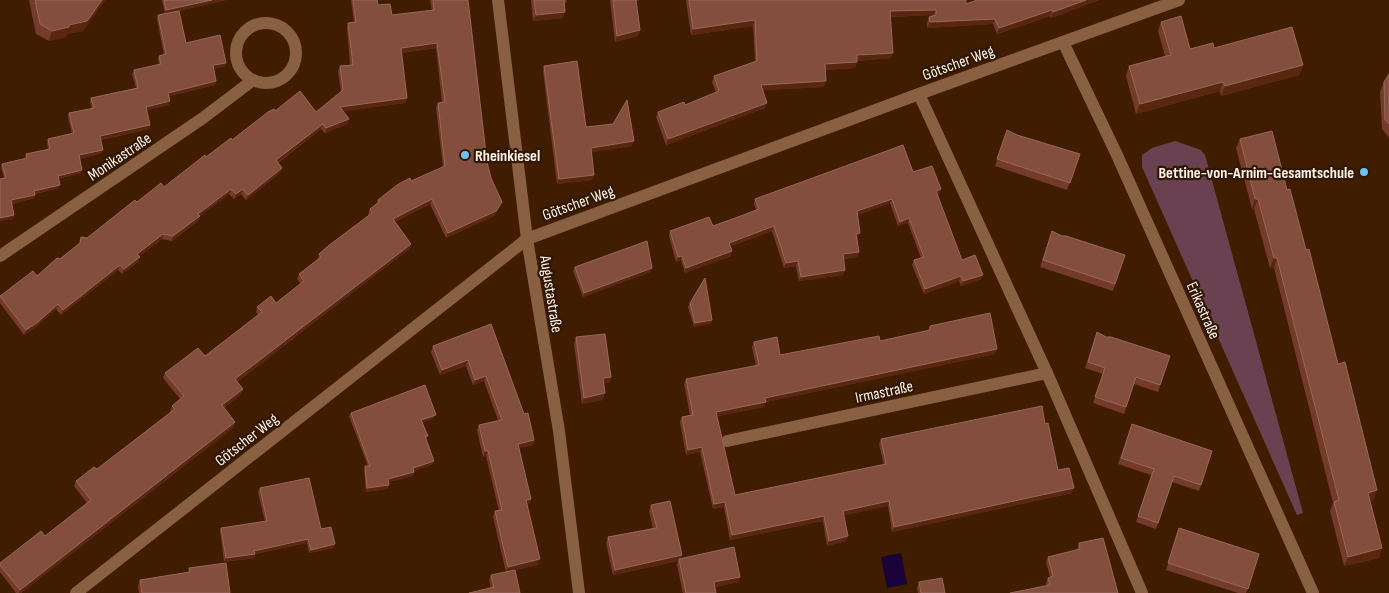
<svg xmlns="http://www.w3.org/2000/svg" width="1389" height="593" font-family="'Sofia Sans Condensed',sans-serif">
<rect width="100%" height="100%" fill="#401d00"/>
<polygon fill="#6a4151" points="1175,141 1201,150 1205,155 1303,513 1297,515 1142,167 1142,155 1152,148"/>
<polygon fill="#1a0338" points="901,553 907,584 887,588 881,557"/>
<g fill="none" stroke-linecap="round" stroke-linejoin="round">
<g stroke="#8a6043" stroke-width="12">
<polyline points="498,0 527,239 559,431 579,593"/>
<circle cx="266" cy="53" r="30"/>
<polyline points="1063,42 1117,155 1313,593"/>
<polyline points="919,94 1047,373 1142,593"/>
<polyline points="0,256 203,118 253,80"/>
<polyline points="727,441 1047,373"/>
<polyline points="76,593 527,239 919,94 1179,0"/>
</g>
</g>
<g fill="#743a2a">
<polygon points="29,0 105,0 83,31 67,34 66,37 49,41 36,34"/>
<polygon points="162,0 226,0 179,11 186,43 225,66 213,69 216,81 215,85 169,96 169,105 147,110 150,125 149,129 101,140 102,153 80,159 81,173 58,179 59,188 35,194 34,198 12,204 14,215 13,218 0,221 0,179 4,179 1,167 2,164 25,159 26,154 48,149 47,143 48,139 72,134 68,117 69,113 92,109 90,102 91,98 136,88 132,74 134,70 159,65 158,59 159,56 164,55 157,19 158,15 165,14"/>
<polygon points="351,0 377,0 378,5 392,15 432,10 430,0 468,0 487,162 491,178 500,207 494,216 446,238 430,204 395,222 411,244 409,249 237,382 243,389 241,394 224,408 235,422 234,427 21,593 16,593 0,572 0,563 45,536 87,503 74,486 76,481 97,469 171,412 170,411 172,406 180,399 163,378 165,373 205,356 258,315 256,312 257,307 276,303 301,284 297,279 299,274 318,259 319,254 369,215 368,214 370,209 376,205 378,200 411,181 443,167 436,108 438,103 442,102 436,48 401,53 407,98 405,103 343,111 349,119 347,124 325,133 321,129 278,163 280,173 246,200 241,194 234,199 229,194 200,216 198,221 172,241 162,239 139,256 138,262 122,274 118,270 61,315 56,309 36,327 24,335 0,303 0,296 37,276 79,244 81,237 87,238 137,202 164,187 206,157 232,140 275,111 316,112 341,92 338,71 340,66 350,65 347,28 348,23 354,22"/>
<polygon points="531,0 567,0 566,3 564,3 563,18 533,21"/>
<polygon points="610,0 640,0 636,1 640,30 638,36 615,42"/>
<polygon points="686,0 966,0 966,4 977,0 1099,0 1051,18 1050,16 997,34 993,24 927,28 927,23 929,17 934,15 890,17 891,58 857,61 855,68 825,70 824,87 762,90 765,108 666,145 656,117 658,112 685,105 716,93 712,82 714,76 755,61 753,26 691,35"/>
<polygon points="1161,22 1190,49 1214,48 1303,65 1299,75 1221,96 1220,91 1136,114 1126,76 1129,66 1165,56 1158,31"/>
<polygon points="544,66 586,127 632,146 591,152 594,175 592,180 557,184 543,71"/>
<polygon points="1389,74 1389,138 1382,129 1380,92 1384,82"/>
<polygon points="1007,130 1017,135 1080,154 1067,190 995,166"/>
<polygon points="1240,139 1287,190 1306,250 1374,500 1370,501 1382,548 1379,558 1344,566 1330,511 1333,503 1274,268 1270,268 1254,209 1252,209 1236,148"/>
<polygon points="913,172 941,189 939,194 937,195 962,260 981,279 961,286 959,281 924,294 912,265 914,260 921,258 908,223 898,226 890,203 858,215 858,238 857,238 859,252 857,257 843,259 845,270 843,275 799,281 796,266 784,268 772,231 731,246 731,256 685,273 681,260 676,262 669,236 670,231 713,226 756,210 754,204 755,199"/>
<polygon points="1052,231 1062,236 1125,255 1113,291 1040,267"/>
<polygon points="575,267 652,268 650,272 583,297 573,271"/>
<polygon points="690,303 712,320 711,323 694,327 688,307"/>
<polygon points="491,324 524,414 534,440 533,445 519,448 531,499 529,504 527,504 538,565 515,570 520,593 491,588 489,580 491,575 506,572 493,517 495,511 499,511 486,456 483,457 477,430 479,425 498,420 484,381 473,385 466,366 440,375 431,352 433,346"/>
<polygon points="930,326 995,354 766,402 764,407 717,416 735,495 884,465 879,444 881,439 1045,424 1058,470 1072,493 892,532 888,506 844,515 846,541 827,546 823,521 730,540 724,507 713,509 700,452 686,455 680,422 682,417 690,415 684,384 686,379 756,366 752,347 754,342 780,355 880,341 928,331"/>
<polygon points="1097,332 1106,337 1170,356 1158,392 1134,384 1124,414 1093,403 1103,374 1085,368"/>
<polygon points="576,337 611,377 609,383 604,383 605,393 602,400 582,404 574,344"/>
<polygon points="351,413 434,418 422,423 428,436 426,439 433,464 414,471 413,476 388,482 389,485 387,489 366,492 364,470 365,466 368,466 349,416"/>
<polygon points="1132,424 1201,485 1199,491 1172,482 1156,529 1136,522 1151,475 1118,464"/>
<polygon points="260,488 334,548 309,553 307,543 255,554 254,558 224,562 220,531 221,528 265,522 258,492"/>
<polygon points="651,505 681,559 740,577 738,582 715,587 716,593 683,593 677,565 678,561 613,575 606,543 608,537 653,528 649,511"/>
<polygon points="1179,528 1259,554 1246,593 1238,593 1166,570"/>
<polygon points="1079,543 1118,593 1046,586 1046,583 1048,578 1050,577 1046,562 1048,557 1077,550"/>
<polygon points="189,568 230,593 139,593 138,586 140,580 188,572"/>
<polygon points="919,582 945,593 918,593 917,588"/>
</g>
<g fill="#592610">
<polygon points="102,0 105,0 83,31 67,34 66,37 49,41 52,31 69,25"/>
<polygon points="212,0 226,0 165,14 166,10"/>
<polygon points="1086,0 1099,0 1051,18 1053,12"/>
<polygon points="936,10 934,15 888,17 890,11"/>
<polygon points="1052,10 1050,16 997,34 999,28"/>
<polygon points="565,12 563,18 533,21 536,15"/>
<polygon points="995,19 993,24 927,28 930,22"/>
<polygon points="755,20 753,26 691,35 693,29"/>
<polygon points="640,30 638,36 615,42 617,36"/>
<polygon points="437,43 436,48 399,53 401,48"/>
<polygon points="893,53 891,58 855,61 857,55"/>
<polygon points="857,62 855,68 823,70 825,64"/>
<polygon points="226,63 225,66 211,69 213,65"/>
<polygon points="1303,65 1299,75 1221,96 1225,86"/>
<polygon points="216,81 215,85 167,96 168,93"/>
<polygon points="826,81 824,87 758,91 761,85"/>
<polygon points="1223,82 1220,91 1136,114 1140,104"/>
<polygon points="407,98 405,103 338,112 340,107"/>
<polygon points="170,101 169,105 145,110 146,107"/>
<polygon points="767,103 765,108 666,145 668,139"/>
<polygon points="349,119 347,124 325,133 326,128"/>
<polygon points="323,124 321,129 274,165 276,160"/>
<polygon points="150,125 149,129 99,140 100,136"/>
<polygon points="634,141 632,146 589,153 591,148"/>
<polygon points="103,150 102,153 78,159 79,155"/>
<polygon points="282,168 280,173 246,200 248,195"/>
<polygon points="82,170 81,173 56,179 58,176"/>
<polygon points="594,175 592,180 557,184 559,179"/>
<polygon points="60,185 59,188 33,194 34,191"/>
<polygon points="231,189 229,194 196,219 198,214"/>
<polygon points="243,189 241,194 234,199 236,194"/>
<polygon points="941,189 939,194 934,196 936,191"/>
<polygon points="35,195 34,198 10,204 11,200"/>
<polygon points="432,199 430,204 391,224 393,219"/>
<polygon points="892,199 890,203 856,216 857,211"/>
<polygon points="1255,199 1258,199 1254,209 1252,209"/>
<polygon points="502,202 500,207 494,216 446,238 448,233"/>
<polygon points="14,215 13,218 0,221 0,218"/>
<polygon points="200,216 198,221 172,241 173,236"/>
<polygon points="909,218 908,223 898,226 900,222"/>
<polygon points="774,226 772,231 728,247 729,243"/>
<polygon points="860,233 858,238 855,239 856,234"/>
<polygon points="163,234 162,239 136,259 137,254"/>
<polygon points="411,244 409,249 234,384 235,379"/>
<polygon points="732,251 731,256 685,273 686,268"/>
<polygon points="859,252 857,257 841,259 843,254"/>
<polygon points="682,256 681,260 676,262 678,257"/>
<polygon points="140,257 138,262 122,274 124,269"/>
<polygon points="1274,258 1277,258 1274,268 1270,268"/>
<polygon points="798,261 796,266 784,268 786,263"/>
<polygon points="120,265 118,270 61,315 63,310"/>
<polygon points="652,268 650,272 583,297 584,293"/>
<polygon points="845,270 843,275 799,281 801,277"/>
<polygon points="983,275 981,279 961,286 963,281"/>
<polygon points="961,276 959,281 924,294 925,289"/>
<polygon points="58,304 56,309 36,327 24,335 26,330"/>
<polygon points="712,320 711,323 694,327 695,323"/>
<polygon points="997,349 995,354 766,402 764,407 714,417 716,412 765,398"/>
<polygon points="468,360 466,366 440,375 442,370"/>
<polygon points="486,376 484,381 473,385 475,380"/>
<polygon points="611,377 609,383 601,384 603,378"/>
<polygon points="243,389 241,394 221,410 222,405"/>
<polygon points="605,393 602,400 582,404 584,398"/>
<polygon points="436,415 434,418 420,424 421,420"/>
<polygon points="235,422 234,427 21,593 19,593 20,590"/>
<polygon points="534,440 533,445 516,449 518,444"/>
<polygon points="702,447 700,452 686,455 688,450"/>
<polygon points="485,451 488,451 486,456 483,457"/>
<polygon points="434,461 433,464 412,472 413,468"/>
<polygon points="414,472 413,476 387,482 388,479"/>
<polygon points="389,485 387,489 366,492 367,488"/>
<polygon points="1074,488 1072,493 892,532 894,527"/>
<polygon points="1377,490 1374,500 1365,503 1368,493"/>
<polygon points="531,499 529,504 524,505 526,500"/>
<polygon points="889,501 888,506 841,516 843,511"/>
<polygon points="725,502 724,507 713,509 714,504"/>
<polygon points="824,516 823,521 730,540 732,535"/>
<polygon points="848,536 846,541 827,546 829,541"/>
<polygon points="308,539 307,543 253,554 254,551"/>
<polygon points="335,544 334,548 309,553 311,550"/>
<polygon points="1382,548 1379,558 1344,566 1348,557"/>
<polygon points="255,554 254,558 224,562 226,558"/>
<polygon points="682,555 680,561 679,559 678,561 613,575 615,570"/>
<polygon points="540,559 538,565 506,572 508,567"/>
<polygon points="740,577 738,582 712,588 714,582"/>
</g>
<g fill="#834e3e" stroke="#976859">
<polygon points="35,0 102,0 87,21 69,25 69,27 52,31 40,24"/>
<polygon points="164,0 212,0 166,10"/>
<polygon points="353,0 377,0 378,5 390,4 392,15 434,10 433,0 468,0 487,162 491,178 502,202 496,211 448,233 432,199 393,219 411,244 235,379 243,389 222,405 235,422 20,590 0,565 0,563 41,531 45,536 91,500 76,481 94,467 97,469 175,409 172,406 184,396 165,373 198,348 205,356 262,312 257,307 271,296 276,303 304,281 299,274 321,257 319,254 328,246 372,213 370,209 379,202 378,200 397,185 410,178 411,181 445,166 438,103 445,102 437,43 401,48 407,98 340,107 349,119 326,128 323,124 276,160 282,168 248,195 243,189 236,194 231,189 198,214 200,216 173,236 163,234 137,254 140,257 124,269 120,265 63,310 58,304 38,322 26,330 0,296 33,271 37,276 57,258 60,259 80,243 81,237 87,238 135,200 137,202 161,183 164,187 205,155 206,157 231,138 232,140 268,112 274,109 275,111 300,91 316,112 343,90 340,66 353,65 348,23 356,22"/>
<polygon points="534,0 564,0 565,12 536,15"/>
<polygon points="613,0 636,0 640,30 617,36"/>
<polygon points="689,0 966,0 966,4 977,0 1086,0 1053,12 1052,10 999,28 995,19 930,22 929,17 936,15 936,10 890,11 893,53 857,55 857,62 825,64 826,81 761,85 767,103 668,139 658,112 684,102 685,105 719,91 714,76 757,61 755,20 693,29"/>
<polygon points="179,11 186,43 220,35 226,63 213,65 216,81 168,93 170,101 146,107 150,125 100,136 103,150 79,155 82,170 58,176 60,185 34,191 35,195 11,200 14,215 0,218 0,179 6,178 2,164 27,158 26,154 50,149 48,139 74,133 69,113 94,108 91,98 138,88 134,70 161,64 159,56 166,54 158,15"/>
<polygon points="1181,16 1190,49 1213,43 1214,48 1292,27 1303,65 1225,86 1223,82 1140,104 1129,66 1171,55 1161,22"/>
<polygon points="577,61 586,127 613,124 627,100 634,141 591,148 594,175 559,179 544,66"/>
<polygon points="1389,74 1389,124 1385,120 1384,82"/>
<polygon points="1007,130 1017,135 1080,154 1070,183 997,159"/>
<polygon points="1272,131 1287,190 1290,189 1306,250 1309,249 1338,364 1345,362 1377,490 1368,493 1382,548 1348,557 1334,502 1339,500 1277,258 1274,258 1258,199 1255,199 1240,139"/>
<polygon points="903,145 913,172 932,166 941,189 936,191 962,260 975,255 983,275 963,281 961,276 925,289 914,260 924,257 909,218 900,222 892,199 857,211 860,233 856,234 859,252 843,254 845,270 801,277 798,261 786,263 774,226 729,243 732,251 686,268 682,256 678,257 670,231 709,217 713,226 738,217 759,209 755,199"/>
<polygon points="1052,231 1062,236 1066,236 1125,255 1115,284 1043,260"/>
<polygon points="647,241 652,268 584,293 575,267"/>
<polygon points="705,278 712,320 695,323 690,303"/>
<polygon points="990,313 997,349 765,398 766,402 716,412 735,495 886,464 881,439 1042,406 1045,424 1048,423 1058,470 1069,468 1074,488 894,527 889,501 843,511 848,536 829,541 824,516 732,535 725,502 714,504 702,447 688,450 682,417 693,415 686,379 759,365 754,342 777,337 780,355 879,336 880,341 930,330 930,326"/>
<polygon points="491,324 524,414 528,413 534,440 518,444 531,499 526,500 540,559 508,567 495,511 502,510 488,451 485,451 479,425 502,420 486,376 475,380 468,360 442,370 433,346"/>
<polygon points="1097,332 1106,337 1111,337 1170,356 1160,385 1136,377 1126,407 1095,397 1105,368 1088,362"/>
<polygon points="605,334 611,377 603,378 605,393 584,398 576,337"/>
<polygon points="425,385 436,415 421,420 428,436 425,436 434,461 413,468 414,472 388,479 389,485 367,488 365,466 370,466 351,413"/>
<polygon points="1132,424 1212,451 1201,485 1174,476 1158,523 1138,516 1154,469 1121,458"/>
<polygon points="309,478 321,529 331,527 335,544 311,550 308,539 254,551 255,554 226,558 221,528 267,521 260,488"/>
<polygon points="670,501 682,555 615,570 608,537 657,528 651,505"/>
<polygon points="1179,528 1259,554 1248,589 1168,563"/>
<polygon points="1103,538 1118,593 1010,593 1050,585 1048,578 1053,576 1048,557 1080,549 1079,543"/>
<polygon points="734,547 740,577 714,582 716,593 686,593 679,559"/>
<polygon points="226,563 230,593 142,593 140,580 190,572 189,568"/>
<polygon points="515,570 520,593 469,593 494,587 491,575"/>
<polygon points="942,578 945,593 921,593 919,582"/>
</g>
<g fill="#6ec2f3" stroke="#301704" stroke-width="2">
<circle cx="465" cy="155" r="5"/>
<circle cx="1364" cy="172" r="5"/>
</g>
<g text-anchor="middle" stroke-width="4.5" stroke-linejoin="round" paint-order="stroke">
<g font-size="16" fill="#fff3eb" stroke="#301704">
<text transform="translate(958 62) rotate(-20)" y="6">Götscher Weg</text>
<text transform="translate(119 156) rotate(-34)" y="6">Monikastraße</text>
<text transform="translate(578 202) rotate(-20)" y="6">Götscher Weg</text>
<text transform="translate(552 294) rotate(81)" y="6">Augustastraße</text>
<text transform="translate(1204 310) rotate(66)" y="6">Erikastraße</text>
<text transform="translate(884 391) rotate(-12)" y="6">Irmastraße</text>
<text transform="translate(246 439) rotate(-38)" y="6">Götscher Weg</text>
</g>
<g font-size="16" font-weight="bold" fill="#fff3eb" stroke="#301704" text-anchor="start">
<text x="475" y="161">Rheinkiesel</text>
<text x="1354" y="178" text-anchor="end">Bettine-von-Arnim-Gesamtschule</text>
</g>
</g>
</svg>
